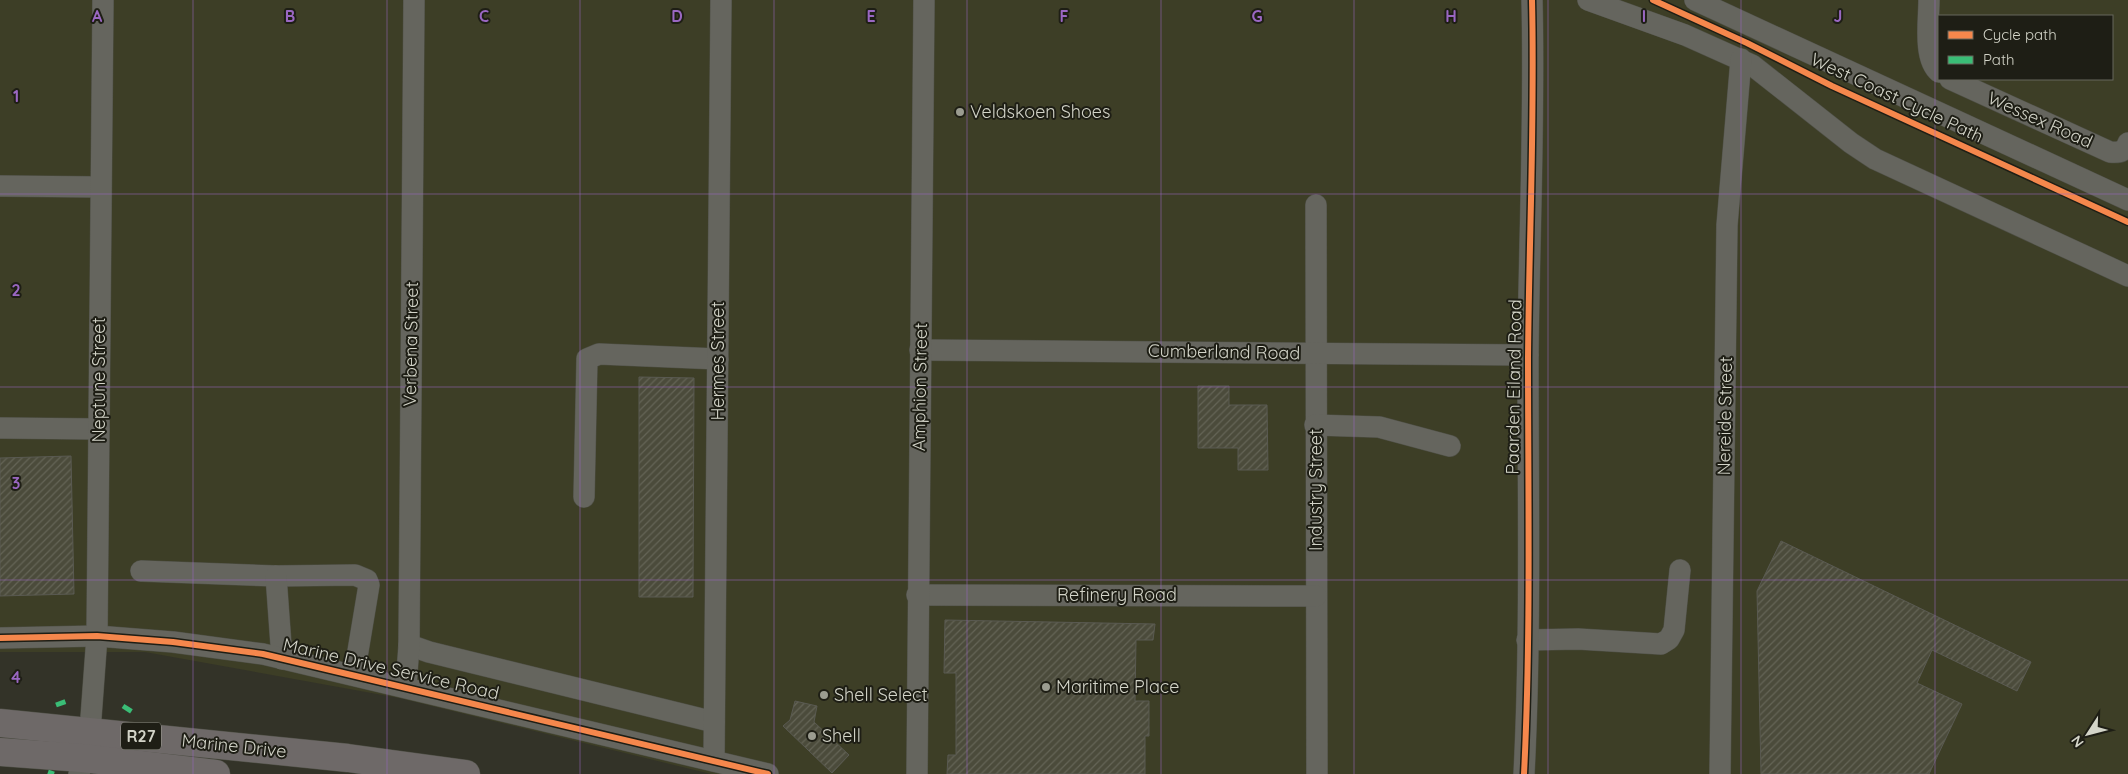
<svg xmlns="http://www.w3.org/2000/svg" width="2128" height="774" font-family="Quicksand,sans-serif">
<defs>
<pattern id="building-hatch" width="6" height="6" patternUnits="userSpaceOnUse" patternTransform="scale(1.25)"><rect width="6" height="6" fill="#4b4b3b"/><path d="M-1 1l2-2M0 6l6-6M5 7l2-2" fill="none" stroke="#646456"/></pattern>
</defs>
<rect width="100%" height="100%" fill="#333328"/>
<path fill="#3d3e26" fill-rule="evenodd" d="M0 0H2128V774H711L399 698 145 652H0ZM1939 16H2112V79H1939Z"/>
<g fill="url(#building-hatch)" stroke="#5a5a52">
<polygon points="639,377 694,378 693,597 639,597"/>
<polygon points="1198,386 1229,386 1229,405 1267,405 1268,470 1238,470 1238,448 1198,448"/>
<polygon points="71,456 74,594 0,596 0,458"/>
<polygon points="1781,541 2031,662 2017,691 1932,650 1917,683 1962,704 1929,774 1761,774 1757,591"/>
<polygon points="945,620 1155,624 1153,640 1136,640 1135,701 1149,701 1149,736 1145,736 1145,774 947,774 948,755 956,755 956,673 944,673"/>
<polygon points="795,701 817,706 814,722 849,755 832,773 783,726 790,720"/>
</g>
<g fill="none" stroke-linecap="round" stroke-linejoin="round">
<defs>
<g id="minor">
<polyline points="1588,0 1685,35 1752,65 1851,143 1875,159 2128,276"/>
<polyline points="1695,0 2128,200"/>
<path d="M1929 0C1929 20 1923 59 1939 72"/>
<path d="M1950 79 2110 152C2118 153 2125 152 2128 143"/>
<polyline points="0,186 100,187"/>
<polyline points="1316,205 1317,774"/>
<polyline points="920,350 1528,355"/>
<polyline points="1315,425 1379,427 1450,446"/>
<polyline points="0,428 99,429"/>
<polyline points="584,497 587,359 599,354 718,359"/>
<polyline points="141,571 276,576 355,575 367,580 369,585 354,675"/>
<polyline points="276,576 282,659"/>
<polyline points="917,595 1316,596"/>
<polyline points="0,638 97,636 173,642 263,654 768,774"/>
<polyline points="1527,640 1578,639 1661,644 1669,639 1674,630 1680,570"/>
<polyline points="409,645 429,652 714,722"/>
<polyline points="406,687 409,645 414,0"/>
<polyline points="714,761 721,0"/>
<polyline points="79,774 90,731 97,636 103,0"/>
<polyline points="917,774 924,0"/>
<path d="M1524 774C1531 636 1528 496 1528 358 1529 238 1535 119 1532 0"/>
<polyline points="1720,774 1727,225 1741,59"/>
</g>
<g id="major">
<polyline points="0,723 348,758 466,774"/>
<polyline points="0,752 82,758 216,774"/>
</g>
</defs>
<use href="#minor" stroke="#4e4f45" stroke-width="22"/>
<use href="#major" stroke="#4e4f45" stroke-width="29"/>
<use href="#minor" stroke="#65655e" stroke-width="21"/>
<use href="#major" stroke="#6e6968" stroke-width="28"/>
<g stroke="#3abd76" stroke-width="5" stroke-dasharray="10 5" stroke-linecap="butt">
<polyline points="56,705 70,700"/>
<polyline points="123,706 134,713"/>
<polyline points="48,772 54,774"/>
</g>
<defs>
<g id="cycleway">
<polyline points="1653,0 1747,43 1832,86 2128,222"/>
<polyline points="0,638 97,636 173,642 263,654 768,774"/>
<path d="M1524 774C1531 636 1528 496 1528 358 1529 238 1535 119 1532 0"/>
</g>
</defs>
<use href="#cycleway" stroke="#1e1e15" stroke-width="9"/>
<use href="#cycleway" stroke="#f5874c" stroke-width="6"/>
</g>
<path fill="none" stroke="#9a67c2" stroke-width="1" stroke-opacity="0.55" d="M193 0V774M387 0V774M580 0V774M774 0V774M967 0V774M1161 0V774M1354 0V774M1548 0V774M1741 0V774M1935 0V774M0 194H2128M0 387H2128M0 580H2128"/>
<g fill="#9b9c90" stroke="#1e1e15" stroke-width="2">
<circle cx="960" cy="112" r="5"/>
<circle cx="1046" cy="687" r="5"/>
<circle cx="824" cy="695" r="5"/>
<circle cx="812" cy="736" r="5"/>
</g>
<g text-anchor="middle" stroke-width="4" stroke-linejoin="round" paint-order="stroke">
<rect fill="#1e1e15" stroke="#9d9d92" stroke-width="1" x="121" y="722.5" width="40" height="27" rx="4"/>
<g font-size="16" font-weight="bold" fill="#d3d4c8">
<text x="141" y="742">R27</text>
</g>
<g font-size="18" fill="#d3d4c8" stroke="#1e1e15">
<text transform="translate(1897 98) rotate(25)" y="6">West Coast Cycle Path</text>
<text transform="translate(2040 120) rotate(24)" y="6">Wessex Road</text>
<text transform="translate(411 344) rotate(-89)" y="6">Verbena Street</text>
<text transform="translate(1224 352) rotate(1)" y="6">Cumberland Road</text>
<text transform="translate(718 361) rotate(-90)" y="6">Hermes Street</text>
<text transform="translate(99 380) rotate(-90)" y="6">Neptune Street</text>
<text transform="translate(920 387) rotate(-89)" y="6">Amphion Street</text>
<text transform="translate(1514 387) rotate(-89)" y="6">Paarden Eiland Road</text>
<text transform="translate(1725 416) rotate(-89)" y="6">Nereide Street</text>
<text transform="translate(1316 490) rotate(-90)" y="6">Industry Street</text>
<text x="1117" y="601">Refinery Road</text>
<text transform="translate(391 669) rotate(13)" y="6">Marine Drive Service Road</text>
<text transform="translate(234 746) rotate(6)" y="6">Marine Drive</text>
</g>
<g font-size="18" fill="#d3d4c8" stroke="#1e1e15" text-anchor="start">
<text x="970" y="118">Veldskoen Shoes</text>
<text x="1056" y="693">Maritime Place</text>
<text x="834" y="701">Shell Select</text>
<text x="822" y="742">Shell</text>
</g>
</g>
<g font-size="16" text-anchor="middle" font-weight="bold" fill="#9a67c2" stroke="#1e1e15" stroke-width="4" stroke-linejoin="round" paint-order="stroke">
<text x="97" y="22">A</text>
<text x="290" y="22">B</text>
<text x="484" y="22">C</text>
<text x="677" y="22">D</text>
<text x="871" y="22">E</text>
<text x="1064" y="22">F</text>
<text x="1257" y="22">G</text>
<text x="1451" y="22">H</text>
<text x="1644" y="22">I</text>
<text x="1838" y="22">J</text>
<text x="16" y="102">1</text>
<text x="16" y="296">2</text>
<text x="16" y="489">3</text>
<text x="16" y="683">4</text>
</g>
<rect x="1938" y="15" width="175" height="65" fill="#1e1e15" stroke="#66675d"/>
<rect x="1948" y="31" width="25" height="8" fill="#f5874c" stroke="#66675d"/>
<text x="1983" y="40" font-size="15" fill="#d3d4c8">Cycle path</text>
<rect x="1948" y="56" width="25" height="8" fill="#3abd76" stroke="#66675d"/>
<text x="1983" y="65" font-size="15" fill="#d3d4c8">Path</text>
<g transform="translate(2088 734) rotate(234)" stroke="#1e1e15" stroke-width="4" paint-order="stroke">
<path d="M0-4L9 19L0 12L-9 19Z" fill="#d3d4c8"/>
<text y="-8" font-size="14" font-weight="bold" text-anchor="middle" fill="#d3d4c8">N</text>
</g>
</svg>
